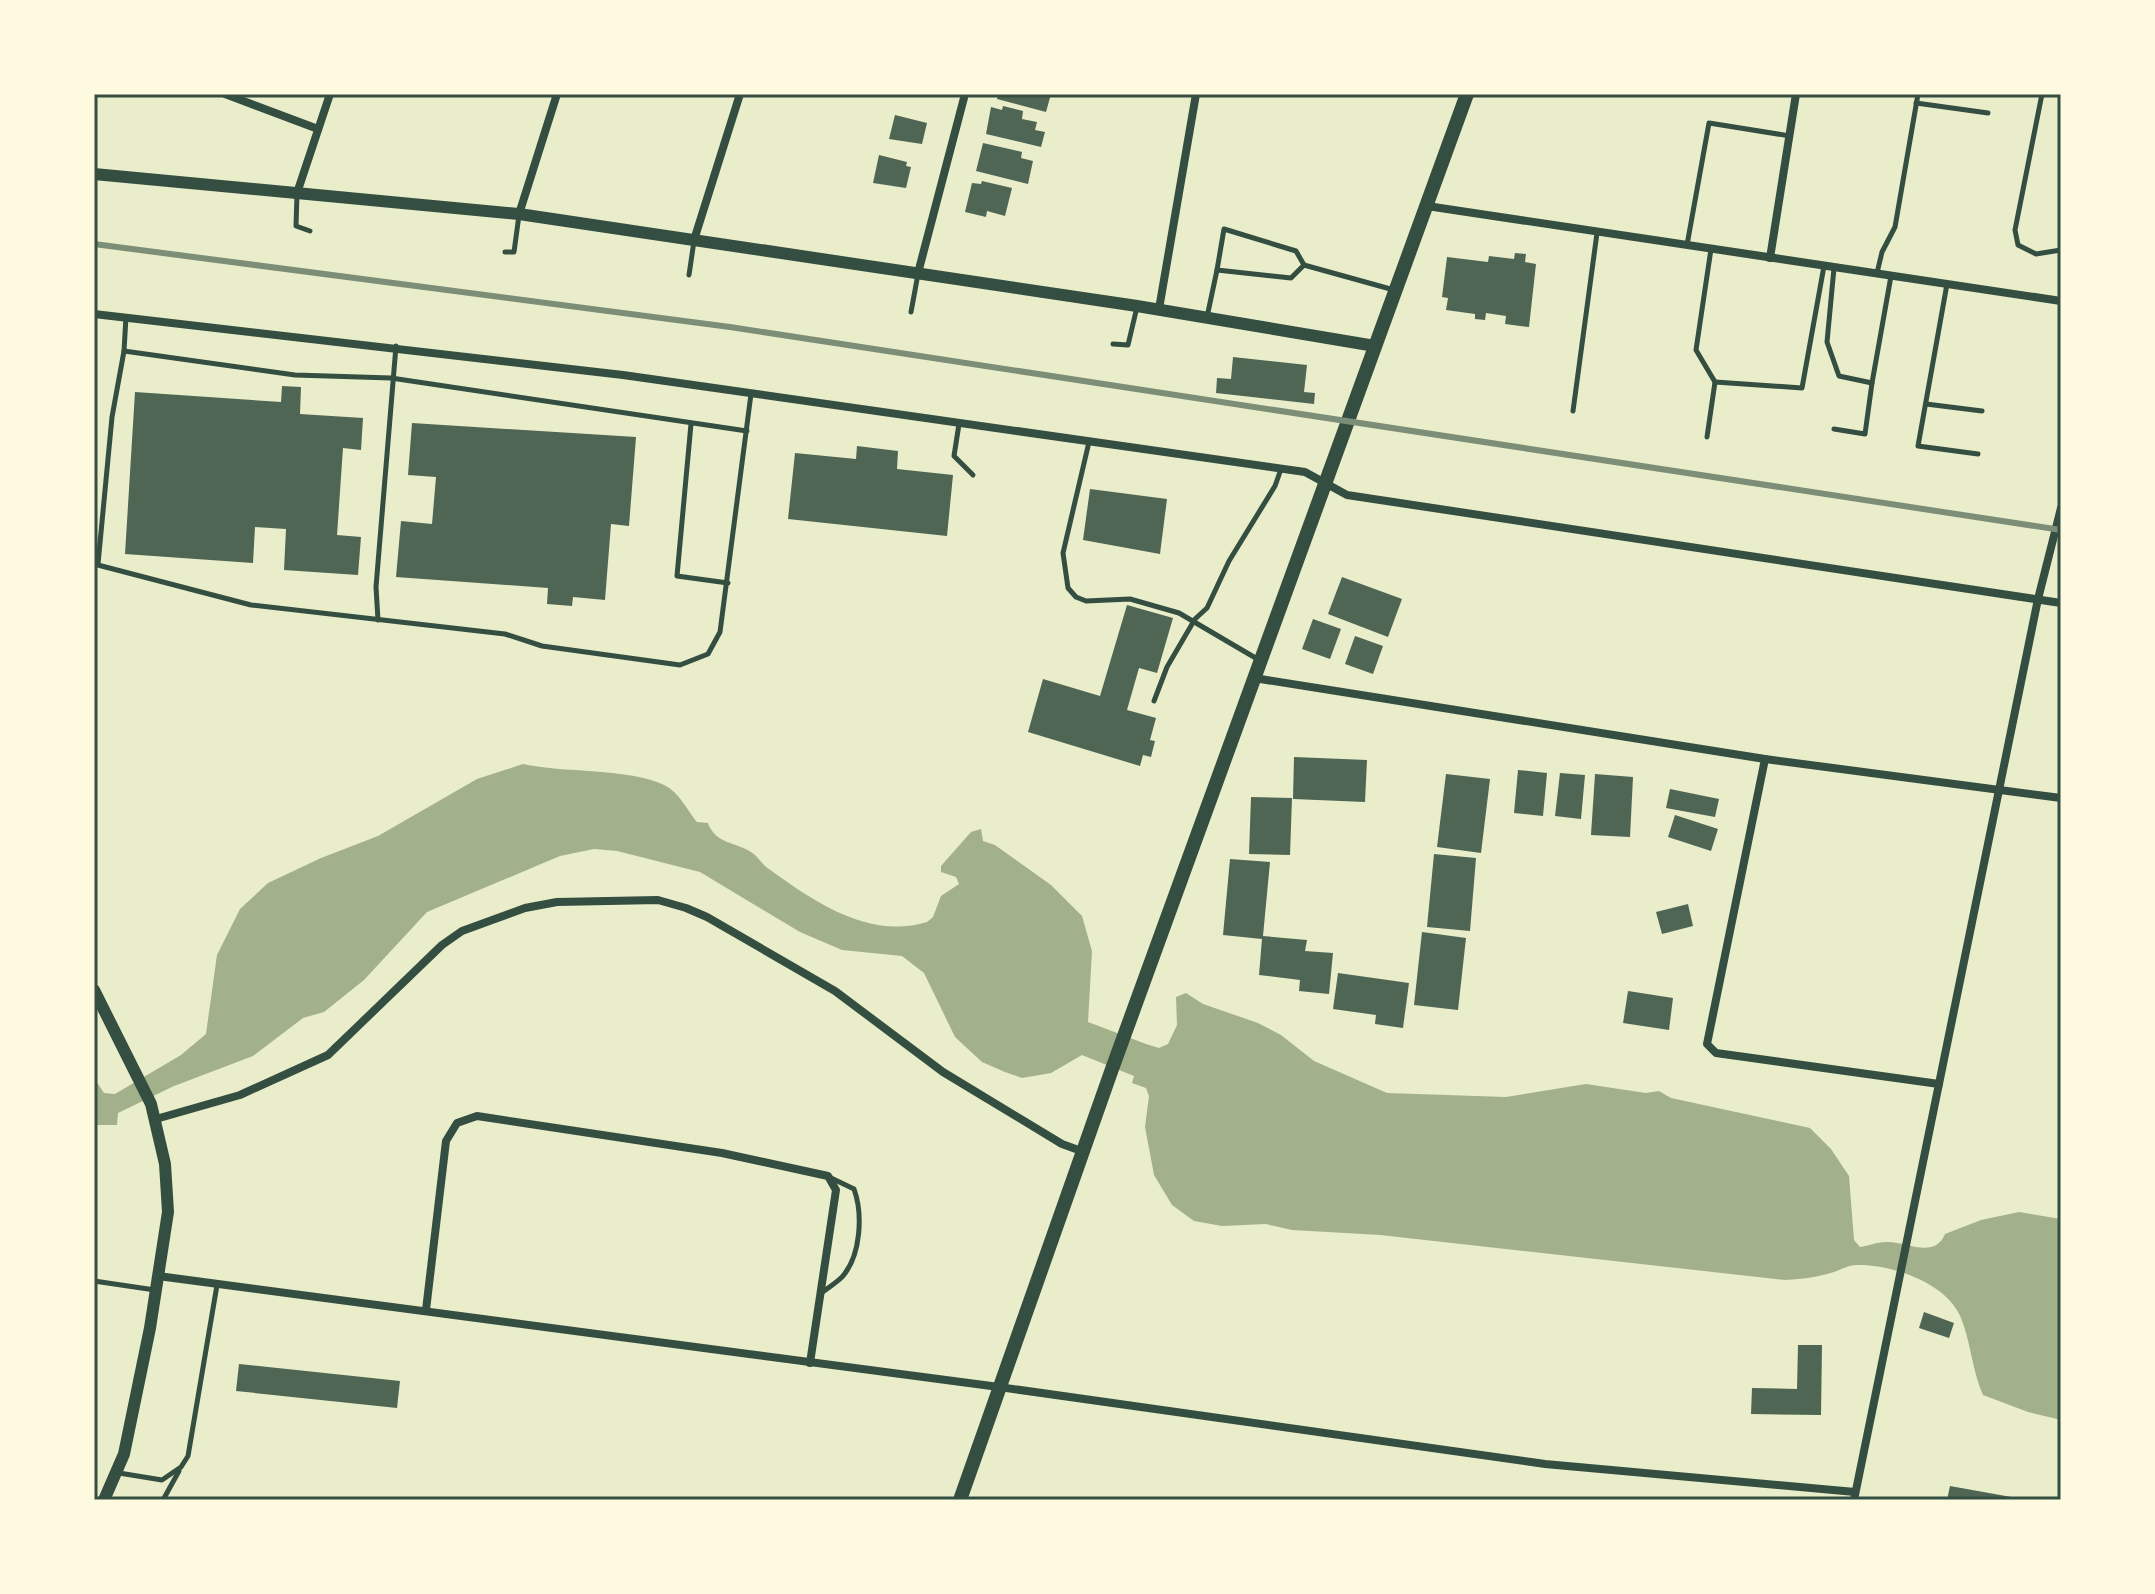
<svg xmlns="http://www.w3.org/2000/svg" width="2155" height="1594" font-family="Manrope,sans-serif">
<rect width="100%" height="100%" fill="#e9edc9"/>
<path fill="#a3b18a" d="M523 764C562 773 629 768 664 785 679 792 687 810 697 822L708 823C715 844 736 842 751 852 758 856 762 865 769 869 813 901 869 940 927 922L933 917 941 896 959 884 956 877 941 872V866L971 832 981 829 983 841 995 845 1051 885 1082 916 1092 951 1088 1022 1146 1044 1159 1048 1168 1044 1177 1025 1176 997 1186 993 1203 1004 1258 1023 1281 1035 1314 1061 1387 1093 1506 1097 1586 1084 1646 1093 1659 1091 1671 1098 1810 1128 1831 1149 1849 1176 1854 1240 1860 1247C1868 1246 1877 1242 1886 1242 1907 1241 1934 1260 1945 1234L1981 1220 2019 1212 2061 1219V1420L2028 1412 1983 1395C1972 1370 1971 1343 1961 1318 1947 1283 1892 1264 1856 1265 1847 1265 1837 1272 1827 1274 1813 1278 1799 1279 1785 1280L1380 1235 1292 1230 1266 1224 1222 1226 1194 1221 1172 1205 1154 1175 1145 1127 1149 1096 1146 1088 1132 1083 1134 1076 1082 1055 1051 1073 1022 1078 1005 1072 982 1062 955 1037 924 973 902 956 842 950 800 932 700 872 617 851 594 849 560 856 427 912 364 980 324 1012 303 1018 253 1056 174 1086 118 1113 117 1125H94V1078L104 1093 115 1094 181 1055 206 1034 217 955 240 909 268 883 321 858 378 836 477 779Z"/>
<g fill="#4f6655">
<polygon points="998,94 1051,94 1046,112 997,99"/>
<polygon points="1003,106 1023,111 1022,119 1037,122 1035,130 1045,132 1041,147 986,134 991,107 1002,110"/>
<polygon points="895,115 927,123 922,144 889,139"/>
<polygon points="983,143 1022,152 1021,158 1033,161 1028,184 976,171"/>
<polygon points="879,155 907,162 906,166 911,167 906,188 873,183"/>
<polygon points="982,181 1012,188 1005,216 987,211 986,217 965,212 972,183 981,184"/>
<polygon points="1515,253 1526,254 1525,262 1536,264 1529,327 1505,324 1506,316 1486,313 1485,320 1475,319 1475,314 1446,310 1448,298 1442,297 1447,257 1488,262 1489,256 1514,259"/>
<polygon points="1233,357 1307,365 1304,392 1315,393 1314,404 1216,393 1217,378 1231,379"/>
<polygon points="282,386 301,387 300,414 363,418 361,450 343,448 337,535 361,537 358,575 284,570 286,529 255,527 253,563 125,554 135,392 281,402"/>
<polygon points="412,423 636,437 629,526 611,524 605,600 573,597 572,606 547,604 548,588 396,577 401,521 432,524 436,477 408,475"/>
<polygon points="857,446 898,451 897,469 953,475 947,536 788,519 795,453 856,459"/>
<polygon points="1090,489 1167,499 1160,554 1083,540"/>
<polygon points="1342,577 1402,599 1388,637 1328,614"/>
<polygon points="1127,605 1173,618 1157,673 1139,668 1127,710 1156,718 1150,740 1155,741 1151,757 1143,755 1140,766 1028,732 1043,679 1100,696"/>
<polygon points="1313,619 1341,629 1330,659 1302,649"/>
<polygon points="1355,636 1383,646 1373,674 1345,664"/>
<polygon points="1294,757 1367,760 1365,802 1293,799"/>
<polygon points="1518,770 1547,773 1543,816 1514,813"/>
<polygon points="1560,773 1585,775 1581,819 1555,816"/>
<polygon points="1446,774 1490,779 1481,853 1437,847"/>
<polygon points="1595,774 1633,777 1630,837 1591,835"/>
<polygon points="1670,789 1719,799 1715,817 1666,808"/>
<polygon points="1251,797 1292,798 1290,855 1249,854"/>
<polygon points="1675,815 1718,829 1711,851 1668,837"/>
<polygon points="1434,854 1476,858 1470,931 1427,927"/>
<polygon points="1230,859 1270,862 1263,936 1307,940 1305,951 1333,953 1329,994 1299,991 1300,980 1259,975 1262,939 1223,935"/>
<polygon points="1688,904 1693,926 1662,934 1656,912"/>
<polygon points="1422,932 1466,938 1458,1010 1414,1005"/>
<polygon points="1338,973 1409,983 1403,1028 1375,1024 1376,1015 1333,1009"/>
<polygon points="1628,991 1673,998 1669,1030 1623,1023"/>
<polygon points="1924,1312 1954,1323 1949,1338 1919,1328"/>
<polygon points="1798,1345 1822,1345 1821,1415 1751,1414 1752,1388 1797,1389"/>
<polygon points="239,1364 400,1381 397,1408 236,1391"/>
<polygon points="1950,1486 2017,1498 2016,1500 1947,1500"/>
</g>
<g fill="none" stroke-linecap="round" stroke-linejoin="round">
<g stroke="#344e41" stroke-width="5">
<polyline points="2042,94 2015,230 2018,245 2036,254 2061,250"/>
<polyline points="1916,103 1988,113"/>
<polyline points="297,194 296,226 310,231"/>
<polyline points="1687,245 1709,123 1790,136"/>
<polyline points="1711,249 1696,350 1715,382"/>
<polyline points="505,252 514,252 519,215"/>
<polyline points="1834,268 1827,342 1839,376 1872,383 1891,276"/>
<polyline points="1217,270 1224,229 1296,251 1304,265"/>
<polyline points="1877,273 1882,252 1895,227 1918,94"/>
<polyline points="689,275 694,241"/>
<polyline points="1947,284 1918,446 1978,454"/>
<polyline points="911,312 918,274"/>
<polyline points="1207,317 1217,270 1291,278 1304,265 1394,290"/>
<polyline points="1113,344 1128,345 1137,307"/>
<polyline points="124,351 295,375 391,378 747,431"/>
<polyline points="1926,404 1982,411"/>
<polyline points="1573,411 1597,233"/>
<polyline points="691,424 677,576 728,583"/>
<polyline points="959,424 954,456 973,475"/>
<polyline points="1834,429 1865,434 1872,383"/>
<polyline points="1707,437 1715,382 1802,388 1824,266"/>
<polyline points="1089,442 1063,553 1068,588 1076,597 1086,601 1130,599 1179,613 1259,660"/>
<polyline points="94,564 251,605 505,634 542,646 680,665 708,654 720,632 751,394"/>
<polyline points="98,564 112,417 124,351 126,317"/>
<polyline points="378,620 376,587 396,346"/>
<polyline points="1154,701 1167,667 1195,619 1207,608 1229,561 1275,486 1281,469"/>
<polyline points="94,1281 155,1290"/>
<path d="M821 1293C828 1288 836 1283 842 1277 861 1256 863 1214 854 1189L829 1177"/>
<polyline points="119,1473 162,1480 181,1467 188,1456 217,1285"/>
<polyline points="163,1500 179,1471"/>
</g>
<g stroke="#344e41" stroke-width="8">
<polyline points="225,94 318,129"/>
<polyline points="297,193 330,94"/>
<polyline points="1427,206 2061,301"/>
<polyline points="519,214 557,94"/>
<polyline points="694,240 740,94"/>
<polyline points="1770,258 1796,94"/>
<polyline points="918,273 965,94"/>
<polyline points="1159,309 1196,94"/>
<polyline points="94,314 623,375 1305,472 1347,495 2061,603"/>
<polyline points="1254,678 1765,759 2061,798"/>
<polyline points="1765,759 1707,1044 1716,1053 1939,1084"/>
<polyline points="156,1119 240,1095 328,1055 442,945 462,931 525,908 557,902 658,900 686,908 707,917 835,991 943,1072 1062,1144 1084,1152"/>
<polyline points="158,1276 999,1387 1545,1464 1855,1492"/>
<polyline points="426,1310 446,1141 457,1123 477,1116 722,1153 828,1176 836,1190 810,1363"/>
<polyline points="1854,1500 2038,599 2061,508"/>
</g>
<g stroke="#344e41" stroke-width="12">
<polyline points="94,174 519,214 1137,306 1375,346"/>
<polyline points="94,990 151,1104 165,1164 168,1212 150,1328 124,1454 104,1500"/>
</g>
<polyline stroke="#344e41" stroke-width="14" points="960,1500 1112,1069 1467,94"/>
<polyline stroke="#7c8e77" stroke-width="6" points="94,244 730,327 2061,530"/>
</g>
<rect width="2155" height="1594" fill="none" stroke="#fefae0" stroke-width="192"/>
<rect x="96" y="96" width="1963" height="1402" fill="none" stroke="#344e41" stroke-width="3"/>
</svg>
